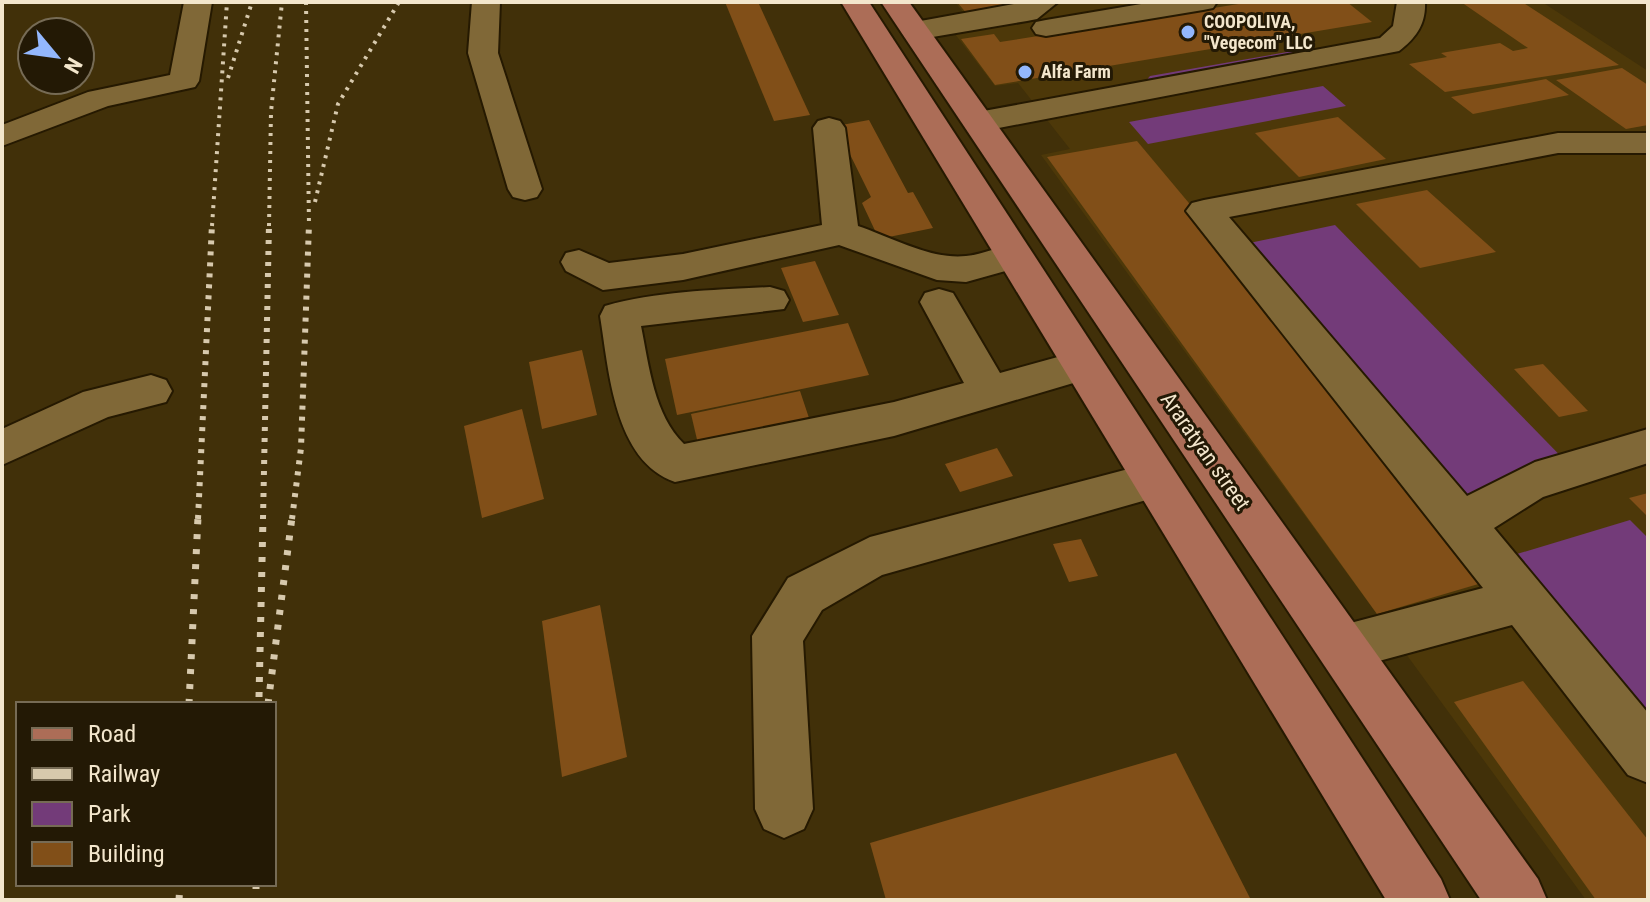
<svg xmlns="http://www.w3.org/2000/svg" width="1650" height="902" font-family="'Roboto Condensed',sans-serif">
<rect width="100%" height="100%" fill="#413009"/>
<polygon fill="#4d3809" points="955,2 1542,2 1648,71 1648,900 1586,900 1041,155 1070,149 1018,83 995,86 955,34 977,30"/>
<g fill="#733b79">
<polygon points="1293,51 1311,67 1145,82 1150,76"/>
<polygon points="1323,86 1346,106 1148,144 1129,122"/>
<polygon points="1335,225 1583,479 1461,512 1235,246"/>
<polygon points="1630,520 1648,538 1648,719 1507,557"/>
</g>
<g fill="#814f18">
<polygon points="725,2 758,2 810,115 774,121"/>
<polygon points="957,2 1036,2 968,15"/>
<polygon points="1251,2 1347,2 1372,22 995,85 961,39 994,34 1000,42"/>
<polygon points="1461,2 1522,2 1619,65 1445,92 1409,64 1447,57 1441,53 1500,43 1513,51 1528,48"/>
<polygon points="1622,68 1648,85 1648,125 1626,129 1556,80"/>
<polygon points="1546,79 1569,95 1473,114 1451,97"/>
<polygon points="1338,117 1386,159 1299,177 1255,133"/>
<polygon points="869,120 908,193 913,192 933,228 879,239 862,203 871,197 836,126"/>
<polygon points="1137,141 1502,577 1377,614 1047,157"/>
<polygon points="1427,190 1496,252 1420,268 1356,204"/>
<polygon points="815,261 839,315 803,322 781,268"/>
<polygon points="848,323 869,375 677,415 665,359"/>
<polygon points="582,350 597,415 542,429 529,362"/>
<polygon points="1543,364 1588,411 1559,417 1514,369"/>
<polygon points="800,391 811,424 699,448 691,414"/>
<polygon points="522,409 544,499 482,518 464,426"/>
<polygon points="997,448 1013,476 960,492 945,464"/>
<polygon points="1648,493 1648,517 1629,498"/>
<polygon points="1081,539 1098,576 1069,582 1053,544"/>
<polygon points="600,605 627,757 562,777 542,621"/>
<polygon points="1523,681 1648,840 1648,900 1596,900 1454,702"/>
<polygon points="1176,753 1251,900 886,900 870,843"/>
</g>
<g fill="none" stroke-linecap="round" stroke-linejoin="round">
<defs>
<g id="minor">
<polygon points="184,2 212,2 199,81 195,87 108,106 2,146 2,125 88,92 170,75"/>
<polygon points="472,2 500,2 498,53 542,189 537,197 525,200 513,197 508,189 468,53"/>
<polygon points="1025,2 1058,2 1037,19 1027,21 915,40 905,37 901,31 905,25 915,22"/>
<polygon points="1153,2 1217,2 1213,8 1203,10 1046,36 1036,34 1032,28 1036,22 1046,20"/>
<path d="M1397 2H1425C1426 24 1416 38 1399 51L978 132 967 129 962 122 967 115 978 112 1380 38 1393 26Z"/>
<path d="M829 118 840 121 845 128 858 226C891 237 931 260 966 256 988 254 1005 241 1027 247L1032 256 1027 265 966 282 937 280 839 245 683 280 603 290 566 271 561 262 566 253 579 250 609 263 683 254 822 225 813 128 818 121Z"/>
<polygon points="1558,133 1648,133 1648,153 1558,153 1229,217 1467,496 1535,462 1648,429 1648,463 1543,497 1494,528 1648,713 1648,783 1628,775 1512,625 1342,671 1324,664 1316,647 1324,630 1483,588 1186,211 1192,203 1204,200"/>
<path d="M770 287 784 291 789 300 784 309 641 326C649 366 654 415 684 444L894 402 964 383 920 302 925 293 939 289 953 293 1000 373 1083 350 1097 354 1103 365 1097 376 894 436 675 482C614 461 609 371 600 316L605 306C658 291 715 290 770 287Z"/>
<polygon points="151,375 166,380 172,391 166,402 108,417 2,465 2,429 83,392"/>
<polygon points="1155,462 1171,467 1178,480 1171,493 882,575 822,610 803,641 813,809 804,829 784,838 764,829 755,809 752,636 788,578 870,537"/>
</g>
<g id="major">
<polygon points="841,2 869,2 1441,879 1450,900 1386,900"/>
<polygon points="881,2 909,2 1538,879 1547,900 1481,900"/>
</g>
</defs>
<use href="#minor" stroke="#251901" stroke-width="4"/>
<use href="#major" stroke="#251901" stroke-width="4"/>
<use href="#minor" fill="#806837" fill-rule="evenodd"/>
<use href="#major" fill="#ac6d57" fill-rule="evenodd"/>
<g stroke="#d7c9ad" stroke-width="4" stroke-dasharray="3 6" stroke-linecap="butt">
<polyline points="306,2 309,226"/>
<polyline points="228,78 252,2"/>
<polyline points="315,202 338,104 399,2"/>
<polyline points="212,226 227,2"/>
<polyline points="269,226 271,112 282,2"/>
</g>
<g stroke="#d7c9ad" stroke-width="6" stroke-dasharray="4 7" stroke-linecap="butt">
<polyline points="198,519 212,224"/>
<polyline points="263,519 269,224"/>
<polyline points="292,519 301,448 309,224"/>
</g>
<g stroke="#d7c9ad" stroke-width="7" stroke-dasharray="5 10" stroke-linecap="butt">
<polyline points="259,697 263,517"/>
<polyline points="189,704 198,517"/>
<polyline points="268,704 292,517"/>
<polyline points="256,884 256,900"/>
<polyline points="179,900 180,884"/>
</g>
</g>
<g fill="#93b7fd" stroke="#231905" stroke-width="3">
<circle cx="1188" cy="32" r="8"/>
<circle cx="1025" cy="72" r="8"/>
</g>
<g text-anchor="middle" stroke-width="6" stroke-linejoin="round" paint-order="stroke">
<g font-size="18" font-weight="bold" fill="#f3e6cc" stroke="#231905" text-anchor="start">
<text x="1204" y="28">COOPOLIVA,<tspan x="1204" dy="21">"Vegecom" LLC</tspan></text>
<text x="1041" y="78">Alfa Farm</text>
</g>
<g font-size="22" fill="#f3e6cc" stroke="#231905">
<text transform="translate(1206 451) rotate(55)" y="8">Araratyan street</text>
</g>
</g>
<rect width="1650" height="902" fill="none" stroke="#f3e6cc" stroke-width="8"/>
<rect x="16" y="702" width="260" height="184" fill="#231905" stroke="#766b55" stroke-width="2"/>
<rect x="32" y="728" width="40" height="12" fill="#ac6d57" stroke="#766b55" stroke-width="2"/>
<text x="88" y="742" font-size="24" fill="#f3e6cc">Road</text>
<rect x="32" y="768" width="40" height="12" fill="#d7c9ad" stroke="#766b55" stroke-width="2"/>
<text x="88" y="782" font-size="24" fill="#f3e6cc">Railway</text>
<rect x="32" y="802" width="40" height="24" fill="#733b79" stroke="#766b55" stroke-width="2"/>
<text x="88" y="822" font-size="24" fill="#f3e6cc">Park</text>
<rect x="32" y="842" width="40" height="24" fill="#814f18" stroke="#766b55" stroke-width="2"/>
<text x="88" y="862" font-size="24" fill="#f3e6cc">Building</text>
<g transform="translate(56 56) rotate(119)"><circle r="38" fill="#231905" stroke="#766b55" stroke-width="2"/>
<path d="M0-6L14 30L0 20L-14 30Z" fill="#93b7fd"/>
<text y="-12" font-size="22" font-weight="bold" text-anchor="middle" fill="#f3e6cc">N</text>
</g>
</svg>
